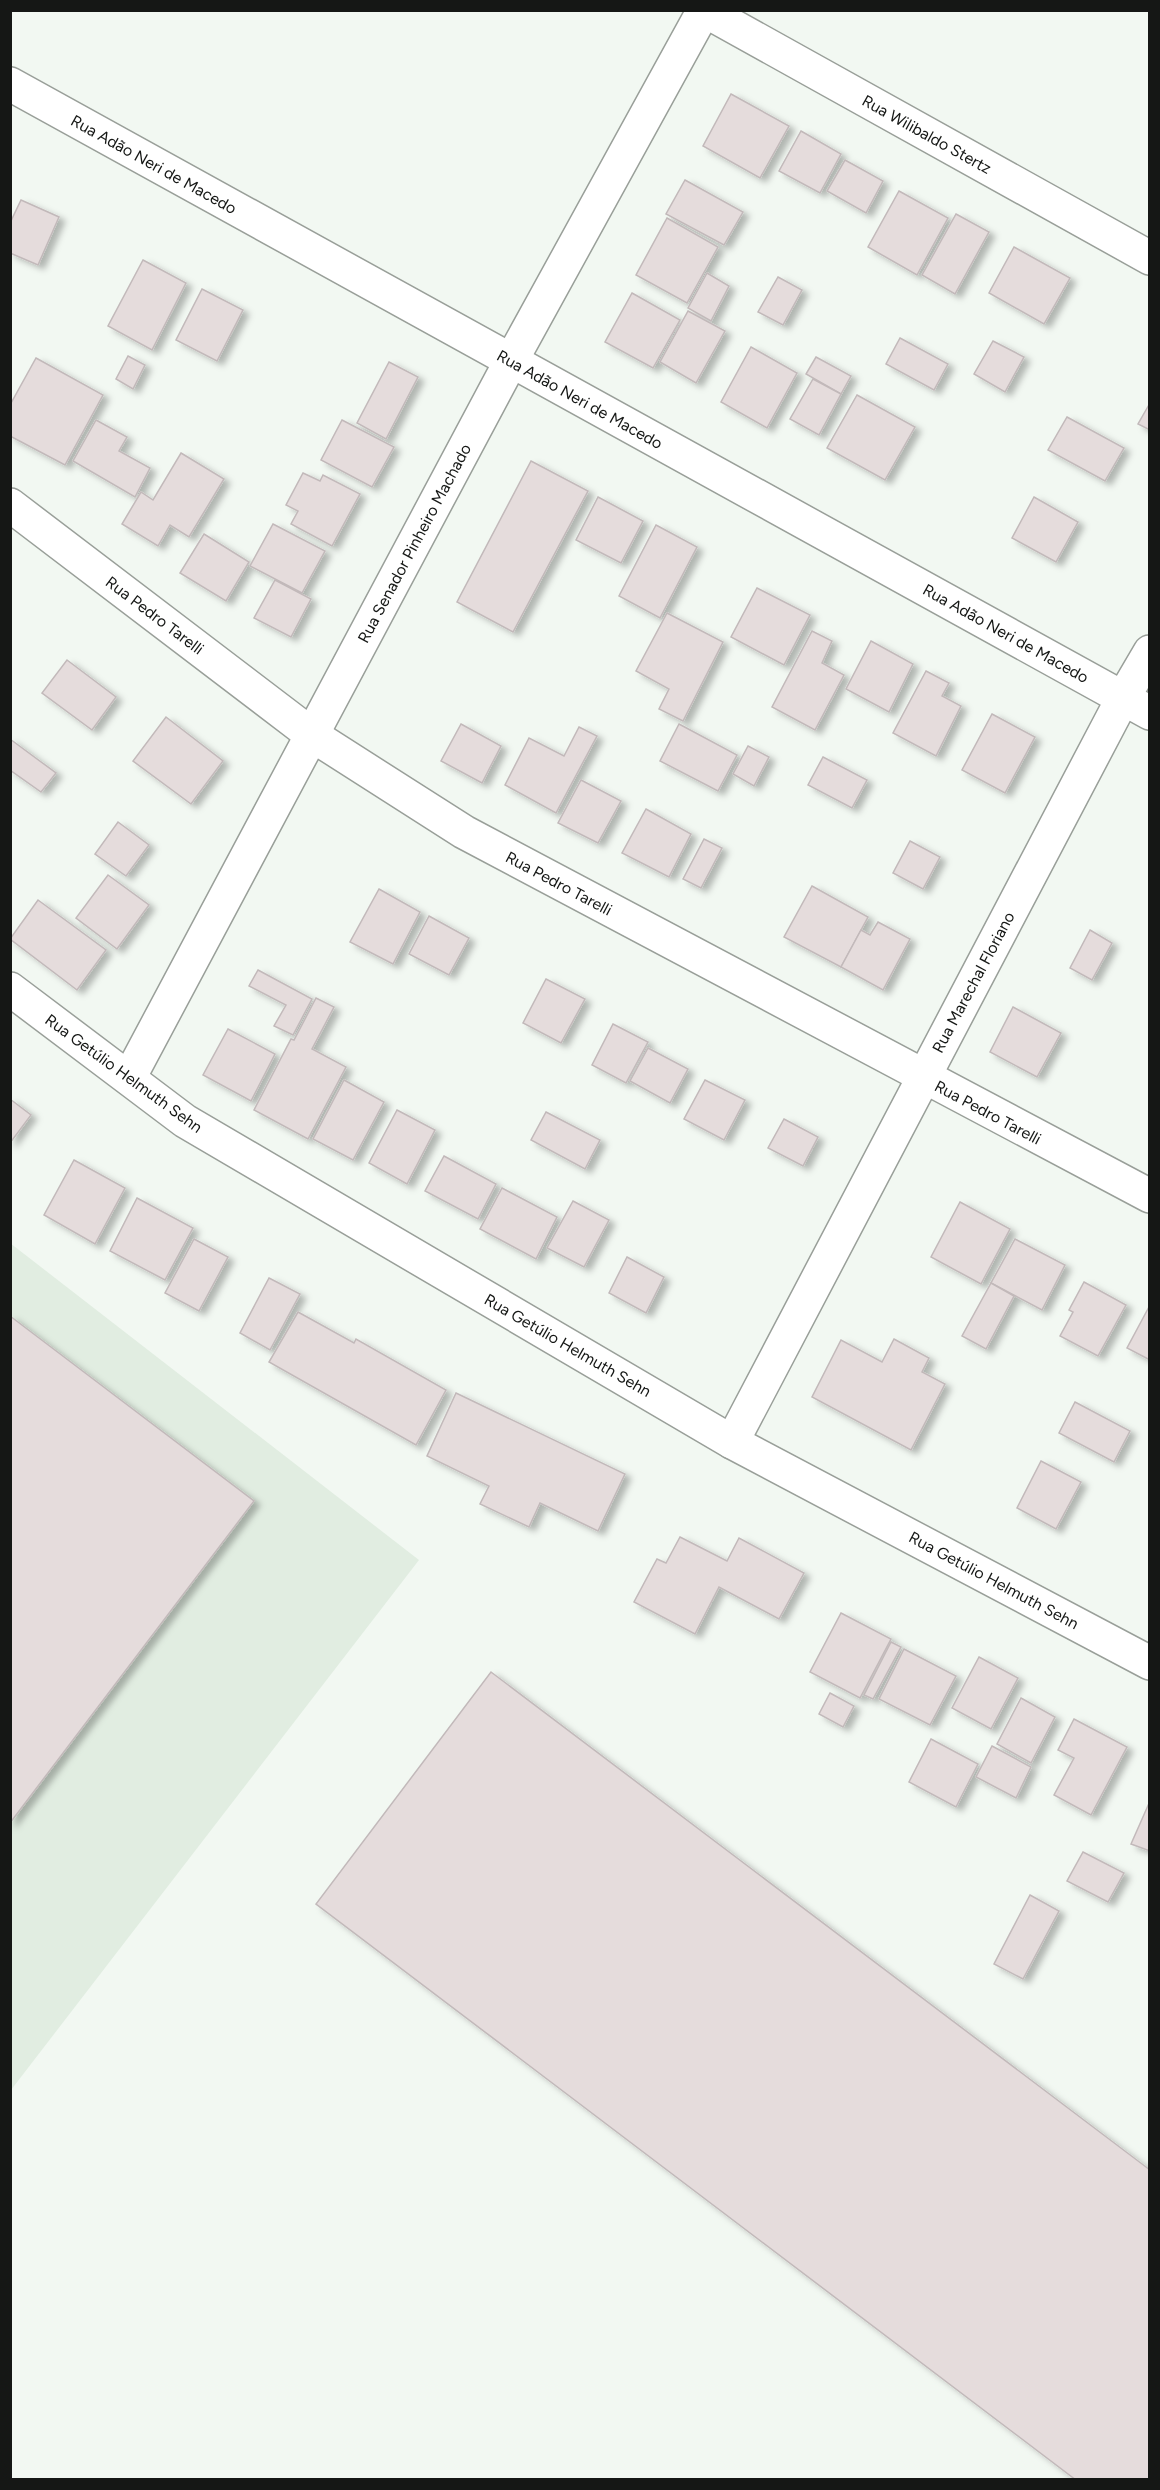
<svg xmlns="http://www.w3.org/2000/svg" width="1160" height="2490" font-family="Figtree,sans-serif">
<defs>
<filter id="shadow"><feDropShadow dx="6" dy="4" stdDeviation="3" flood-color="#0004"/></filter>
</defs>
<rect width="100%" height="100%" fill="#f2f8f2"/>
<polygon fill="#e1ede1" points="10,1243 419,1560 11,2090 10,2090"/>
<g fill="#e5dcdc" stroke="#c2b9ba" stroke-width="1.5" filter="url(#shadow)">
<polygon points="731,94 789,126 760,178 703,146"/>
<polygon points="801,131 841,154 820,193 779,171"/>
<polygon points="845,160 883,181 866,213 827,191"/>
<polygon points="685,180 743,212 724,245 666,214"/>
<polygon points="899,191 948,218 917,275 868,247"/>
<polygon points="21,200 59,217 38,265 10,253 10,223"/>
<polygon points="956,214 989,232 955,294 922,275"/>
<polygon points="667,218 718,247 687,303 636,275"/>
<polygon points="1014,247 1070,278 1044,324 989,293"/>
<polygon points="143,260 186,283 152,350 108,326"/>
<polygon points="707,273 729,286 711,321 688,308"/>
<polygon points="778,277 802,290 783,325 758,312"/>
<polygon points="202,289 243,310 217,361 176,340"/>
<polygon points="632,293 680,320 653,368 605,342"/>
<polygon points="688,311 725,331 696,383 660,362"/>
<polygon points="900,338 948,364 934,390 886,364"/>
<polygon points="993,341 1024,357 1005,392 974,374"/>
<polygon points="751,347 797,373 767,428 721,402"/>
<polygon points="128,356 145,365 133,389 116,379"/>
<polygon points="816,357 851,376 841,394 806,374"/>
<polygon points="36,358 103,395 65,465 10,436 10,405"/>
<polygon points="389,362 418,377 386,439 357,423"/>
<polygon points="813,379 841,394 819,435 790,419"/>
<polygon points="857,395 915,427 885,480 827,448"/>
<polygon points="1150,403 1150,430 1138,424"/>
<polygon points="1067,417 1124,448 1105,481 1048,450"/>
<polygon points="96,420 127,437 119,451 150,468 135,497 73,461"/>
<polygon points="342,420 394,447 372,487 321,460"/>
<polygon points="181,453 224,479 189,537 170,525 158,546 122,524 141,492 153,500"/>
<polygon points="531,461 588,491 513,632 457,602"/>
<polygon points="303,473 320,481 323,475 360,494 332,546 291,524 298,511 286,505"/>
<polygon points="598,497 643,521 621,563 576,540"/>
<polygon points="1034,497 1078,522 1056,562 1012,538"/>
<polygon points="273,524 325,551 302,593 250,566"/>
<polygon points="656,525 697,547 660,618 619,596"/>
<polygon points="204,534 249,562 226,601 180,573"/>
<polygon points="275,580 311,599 291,637 254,618"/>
<polygon points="757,588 810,615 784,665 731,637"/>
<polygon points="667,613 723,642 683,721 659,709 669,689 636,671"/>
<polygon points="812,631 832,641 822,663 844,675 815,730 772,707"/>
<polygon points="871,641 913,664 889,712 846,689"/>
<polygon points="67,660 116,697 92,730 42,693"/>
<polygon points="926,671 949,683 942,696 961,706 936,756 893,733"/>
<polygon points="992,714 1035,737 1005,793 962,770"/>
<polygon points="166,717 223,761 191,804 133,761"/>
<polygon points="461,724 501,746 482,783 441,761"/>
<polygon points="679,724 737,755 718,791 660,761"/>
<polygon points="579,727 597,736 556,813 505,785 529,738 564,756"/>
<polygon points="10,739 56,773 41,792 10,770"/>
<polygon points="748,746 769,757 754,786 733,774"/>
<polygon points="823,757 867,780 852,808 808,785"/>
<polygon points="581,780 621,801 598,843 558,823"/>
<polygon points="646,809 691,834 669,877 622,853"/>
<polygon points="118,822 149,845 126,876 95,854"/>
<polygon points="704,839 722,848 701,888 683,879"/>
<polygon points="910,841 940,857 923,889 893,873"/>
<polygon points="108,875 149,905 117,949 76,918"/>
<polygon points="812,886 868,917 841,967 784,937"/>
<polygon points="379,889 420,912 393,964 350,942"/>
<polygon points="38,900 106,950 77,990 10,939"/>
<polygon points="429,916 469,938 449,975 409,954"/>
<polygon points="878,922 910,939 883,990 841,967 861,930 870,935"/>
<polygon points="1090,930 1112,943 1092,980 1070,968"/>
<polygon points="258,970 312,999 293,1035 274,1026 286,1005 249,986"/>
<polygon points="546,979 585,999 561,1043 523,1023"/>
<polygon points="316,998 334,1007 312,1049 346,1067 308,1139 254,1110 291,1039 294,1040"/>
<polygon points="1013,1007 1061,1033 1037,1077 990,1052"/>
<polygon points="613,1024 648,1042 626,1083 592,1065"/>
<polygon points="228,1029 275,1054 251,1101 203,1075"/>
<polygon points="648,1048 688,1069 670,1103 630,1081"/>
<polygon points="344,1080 384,1102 353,1160 313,1139"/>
<polygon points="705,1080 745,1100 724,1140 684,1119"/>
<polygon points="10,1099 31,1115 10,1143"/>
<polygon points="397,1110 435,1130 407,1184 369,1163"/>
<polygon points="546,1112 600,1140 585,1169 531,1140"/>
<polygon points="784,1119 818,1137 803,1166 768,1148"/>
<polygon points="444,1156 496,1184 478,1219 425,1191"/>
<polygon points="74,1160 125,1188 95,1244 44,1215"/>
<polygon points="502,1188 557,1217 536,1259 480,1229"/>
<polygon points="137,1198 193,1228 165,1280 110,1251"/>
<polygon points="573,1201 609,1220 584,1267 547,1248"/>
<polygon points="960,1202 1010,1229 981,1284 931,1257"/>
<polygon points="194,1239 228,1257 199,1311 165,1293"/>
<polygon points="1015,1239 1065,1265 1042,1310 991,1283"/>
<polygon points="627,1257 664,1277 646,1313 609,1293"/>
<polygon points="269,1278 300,1294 270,1350 240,1333"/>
<polygon points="1084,1282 1126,1305 1098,1356 1060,1336 1073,1312 1069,1310"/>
<polygon points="991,1283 1014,1296 986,1349 962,1336"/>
<polygon points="1150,1305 1150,1360 1127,1348"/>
<polygon points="298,1312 354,1343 356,1339 446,1390 416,1445 269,1362"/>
<polygon points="10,1316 254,1501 10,1823"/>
<polygon points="894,1339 929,1358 922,1372 945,1384 911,1450 812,1397 841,1340 882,1362"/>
<polygon points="456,1393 625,1474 598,1531 540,1503 529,1527 480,1504 489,1486 427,1456"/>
<polygon points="1075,1402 1130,1431 1114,1462 1059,1433"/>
<polygon points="1041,1461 1081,1482 1056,1529 1017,1508"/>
<polygon points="680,1537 727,1561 739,1538 804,1573 779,1619 719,1587 695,1634 634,1602 657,1559 666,1563"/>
<polygon points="841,1613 891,1639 860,1698 810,1672"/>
<polygon points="891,1642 901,1647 873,1699 864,1695"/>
<polygon points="904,1649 956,1676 930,1725 879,1699"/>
<polygon points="979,1657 1018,1678 991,1729 952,1708"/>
<polygon points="491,1672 1150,2170 1150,2480 1076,2480 316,1904"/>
<polygon points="830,1693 854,1706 843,1727 819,1714"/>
<polygon points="1021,1698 1055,1717 1031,1763 997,1744"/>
<polygon points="1074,1719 1127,1747 1091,1815 1054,1795 1074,1758 1058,1750"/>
<polygon points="931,1739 978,1764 956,1807 909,1782"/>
<polygon points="992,1746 1031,1767 1016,1798 976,1777"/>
<polygon points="1150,1801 1150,1851 1131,1844"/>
<polygon points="1083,1852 1124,1873 1108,1902 1067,1881"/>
<polygon points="1030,1895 1059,1911 1023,1979 994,1964"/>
</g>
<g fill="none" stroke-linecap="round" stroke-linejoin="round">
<defs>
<g id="minor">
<polyline points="704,10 1150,258"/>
<polyline points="10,84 1150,713"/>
<polyline points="10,505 312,735 464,832 1150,1196"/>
<polyline points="10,989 185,1121 732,1442 1150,1663"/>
<polyline points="129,1078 511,361 704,10"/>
<polyline points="732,1442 1123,698 1150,652"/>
</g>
</defs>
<use href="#minor" stroke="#999f99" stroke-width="36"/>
<use href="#minor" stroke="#fff" stroke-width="33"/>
</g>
<g text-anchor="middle" stroke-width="4.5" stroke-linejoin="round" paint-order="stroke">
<g font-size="16" fill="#151715" stroke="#fff">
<text transform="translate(927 134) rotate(29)" y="6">Rua Wilibaldo Stertz</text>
<text transform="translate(154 164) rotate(29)" y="6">Rua Adão Neri de Macedo</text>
<text transform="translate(580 399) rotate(29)" y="6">Rua Adão Neri de Macedo</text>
<text transform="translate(414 543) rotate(-62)" y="6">Rua Senador Pinheiro Machado</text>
<text transform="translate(155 615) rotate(37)" y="6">Rua Pedro Tarelli</text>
<text transform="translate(1006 633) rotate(29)" y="6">Rua Adão Neri de Macedo</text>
<text transform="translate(559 883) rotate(28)" y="6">Rua Pedro Tarelli</text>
<text transform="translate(973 982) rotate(-62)" y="6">Rua Marechal Floriano</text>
<text transform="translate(124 1073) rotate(36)" y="6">Rua Getúlio Helmuth Sehn</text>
<text transform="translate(988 1112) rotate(28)" y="6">Rua Pedro Tarelli</text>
<text transform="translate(568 1345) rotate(30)" y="6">Rua Getúlio Helmuth Sehn</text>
<text transform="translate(994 1580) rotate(28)" y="6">Rua Getúlio Helmuth Sehn</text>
</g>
</g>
<rect width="1160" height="2490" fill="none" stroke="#151715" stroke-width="24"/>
</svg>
